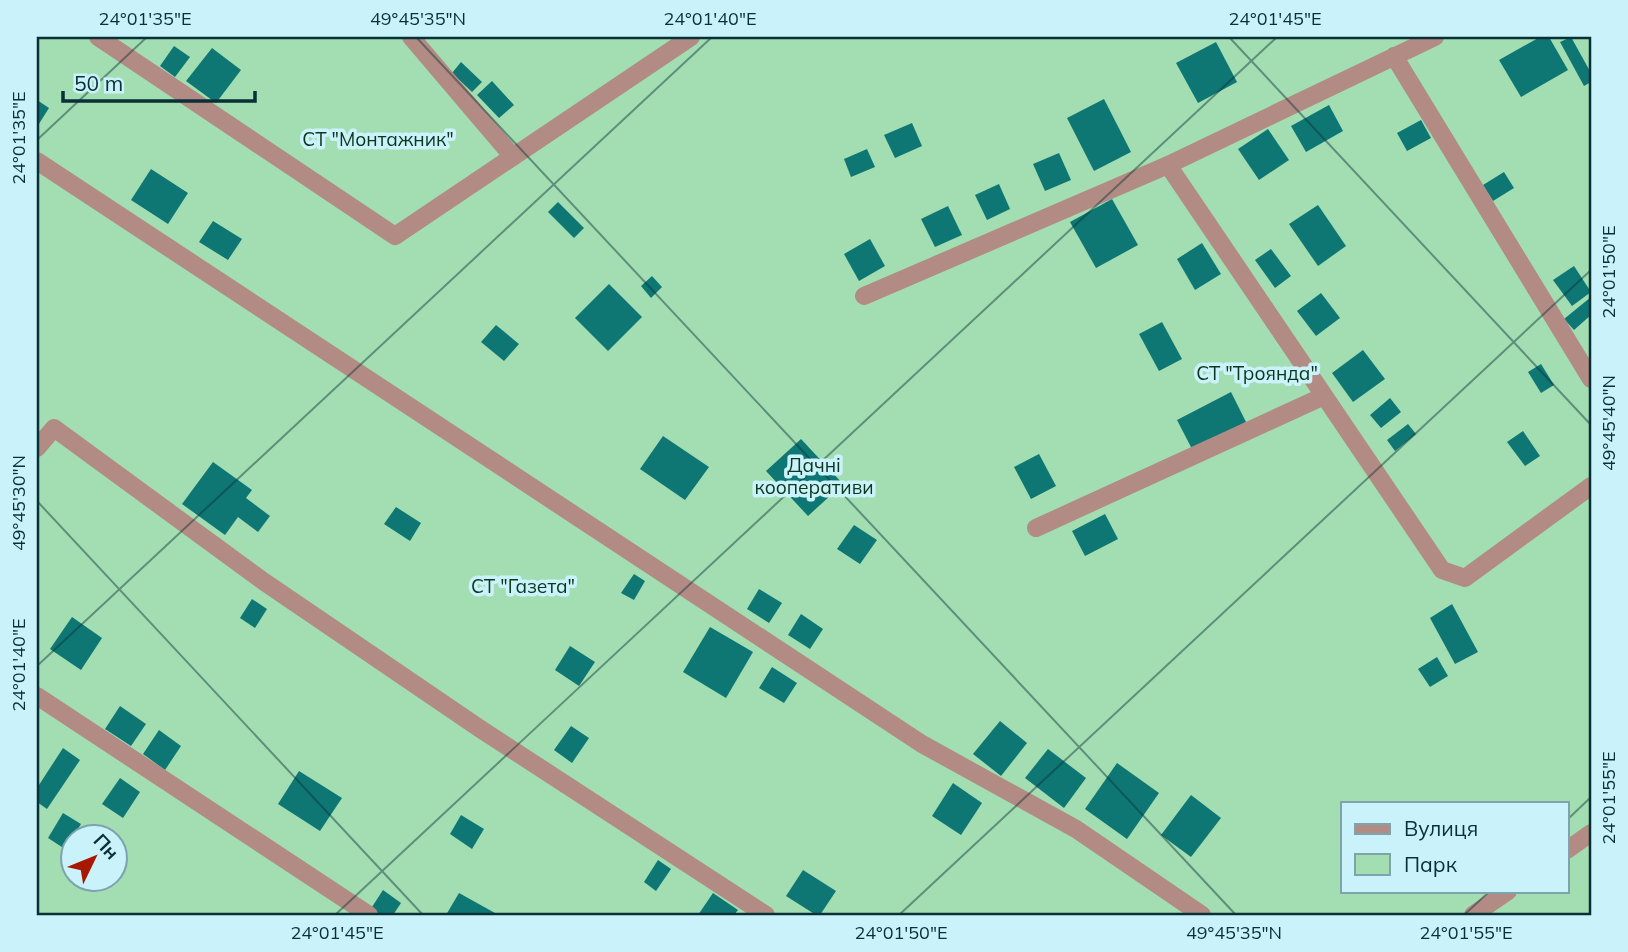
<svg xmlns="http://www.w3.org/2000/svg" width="1628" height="952" font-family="Mulish,sans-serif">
<rect width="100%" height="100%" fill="#caf2fa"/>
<path fill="#a3ddb2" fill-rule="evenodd" d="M37 37H1591V915H37ZM1343 803H1567V891H1343ZM74 836H116V878H74Z"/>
<g fill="#0e7774">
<polygon points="1540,37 1549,37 1568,70 1521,97 1499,60"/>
<polygon points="1571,37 1591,73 1591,82 1584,86 1560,42"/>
<polygon points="1216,42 1237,82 1198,103 1176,63"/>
<polygon points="174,46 190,57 175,77 160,66"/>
<polygon points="212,48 241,70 216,103 186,81"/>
<polygon points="461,62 482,82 472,92 452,73"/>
<polygon points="492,81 514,105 499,118 477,95"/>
<polygon points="1104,99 1131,152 1094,171 1067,118"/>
<polygon points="37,100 49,108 37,127"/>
<polygon points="1329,105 1343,131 1306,152 1291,126"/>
<polygon points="1421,120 1431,138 1407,151 1397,133"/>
<polygon points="912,123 922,146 895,158 884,135"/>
<polygon points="1268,129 1289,160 1259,180 1238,149"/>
<polygon points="867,149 875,167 851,177 844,159"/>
<polygon points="1059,153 1071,180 1045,191 1033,164"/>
<polygon points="151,169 188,193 168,224 131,200"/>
<polygon points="1504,172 1514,188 1493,201 1483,185"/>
<polygon points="999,184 1010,209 987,220 975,195"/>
<polygon points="1112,199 1138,245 1096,268 1070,222"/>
<polygon points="558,202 584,228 574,238 548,212"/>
<polygon points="1318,205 1346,246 1318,266 1289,224"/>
<polygon points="948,206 962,235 935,247 921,219"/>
<polygon points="213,221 242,239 228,260 199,242"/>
<polygon points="870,239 885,266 859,281 844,254"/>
<polygon points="1202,243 1221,274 1195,290 1177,259"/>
<polygon points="1271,249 1291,276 1275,288 1255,260"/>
<polygon points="1574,266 1591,292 1572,306 1553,280"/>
<polygon points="652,276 662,287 651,298 641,286"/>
<polygon points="609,284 642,317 608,351 575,318"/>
<polygon points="1321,293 1340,318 1316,336 1297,311"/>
<polygon points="1591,297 1591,315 1574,330 1564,319"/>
<polygon points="1162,322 1182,359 1159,371 1139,334"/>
<polygon points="496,325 519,344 504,361 481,342"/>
<polygon points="1363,350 1385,379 1353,402 1332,373"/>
<polygon points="1541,364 1554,385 1541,393 1528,372"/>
<polygon points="1231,392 1246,422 1192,449 1177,420"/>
<polygon points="1390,398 1401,412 1381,428 1370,415"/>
<polygon points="1408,424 1416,434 1395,451 1387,440"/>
<polygon points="1523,431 1540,456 1525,466 1507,442"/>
<polygon points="663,436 709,467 685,500 640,469"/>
<polygon points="801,439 843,484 808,516 766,471"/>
<polygon points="1039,454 1056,486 1031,499 1014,467"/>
<polygon points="213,462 252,490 246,498 270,516 258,532 238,517 225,535 182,504"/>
<polygon points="396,507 421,523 410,541 384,524"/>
<polygon points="1105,514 1118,539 1085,556 1072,531"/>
<polygon points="854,525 877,540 860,564 837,549"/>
<polygon points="634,574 645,581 634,600 621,593"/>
<polygon points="759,589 782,603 769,623 747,609"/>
<polygon points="252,599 267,609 255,628 240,618"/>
<polygon points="1452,604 1478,652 1455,664 1430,618"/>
<polygon points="801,614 823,629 810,649 788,635"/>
<polygon points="72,617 102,638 81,670 50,649"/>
<polygon points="710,627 753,652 726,698 683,672"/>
<polygon points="570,646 595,662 579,686 555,670"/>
<polygon points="1437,657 1448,676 1430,687 1418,669"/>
<polygon points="772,667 797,683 784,703 759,688"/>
<polygon points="120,706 146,724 131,746 105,729"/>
<polygon points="1000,721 1027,743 1001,776 973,754"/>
<polygon points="571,726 589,738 572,763 554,750"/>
<polygon points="159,730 181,746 165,770 143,754"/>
<polygon points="63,748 80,760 47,809 37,802 37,788"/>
<polygon points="1048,749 1086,778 1064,808 1025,778"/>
<polygon points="1117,763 1159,793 1127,839 1085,809"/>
<polygon points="299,771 342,798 320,831 278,804"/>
<polygon points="120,778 140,792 123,818 102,804"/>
<polygon points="953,783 982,803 961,835 932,816"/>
<polygon points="1191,795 1221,818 1191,857 1161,835"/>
<polygon points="63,813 81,824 65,849 48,838"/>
<polygon points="461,815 484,829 472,849 450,834"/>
<polygon points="658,860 671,869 656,891 644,882"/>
<polygon points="803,870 836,891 820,915 816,915 786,896"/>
<polygon points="383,890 401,903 393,915 378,915 370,910"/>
<polygon points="459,893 495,913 494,915 446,915"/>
<polygon points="713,893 738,910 734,915 698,915"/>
</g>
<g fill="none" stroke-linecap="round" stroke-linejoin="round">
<g stroke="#b28c84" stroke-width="18">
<polyline points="98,37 395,236 691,37"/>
<polyline points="411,37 513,157"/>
<polyline points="1394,56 1591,379"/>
<polyline points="37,161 922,744 1076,829 1202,915"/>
<polyline points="1168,165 1442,570 1465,578 1591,486"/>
<polyline points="864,296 1168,165 1435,37"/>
<polyline points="37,448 54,428 263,581 479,728 766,915"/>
<polyline points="1036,528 1324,396"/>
<polyline points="37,696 369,915"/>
<polyline points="1567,850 1591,833"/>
<polyline points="1473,915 1508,891"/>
</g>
</g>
<path fill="none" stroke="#0a3037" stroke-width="2" stroke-opacity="0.45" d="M416 37 1236 915M1229 37 1591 425M37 140 147 37M37 501 423 915M37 666 712 37M1567 820 1591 797M335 915 1277 37M899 915 1591 270M1464 915 1490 891"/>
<g text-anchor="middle" stroke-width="7" stroke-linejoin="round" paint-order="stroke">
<g font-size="19" fill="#0c371c" stroke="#caf2fa">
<text x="378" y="146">СТ "Монтажник"</text>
<text x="1257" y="380">СТ "Троянда"</text>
<text x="814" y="472">Дачні<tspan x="814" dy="22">кооперативи</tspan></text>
<text x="523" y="593">СТ "Газета"</text>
</g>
</g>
<rect width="1628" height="952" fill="none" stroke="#caf2fa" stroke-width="77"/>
<rect x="1341" y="802" width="228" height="91" fill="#caf2fa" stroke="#7da4ac" stroke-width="2"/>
<rect x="1355" y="824" width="35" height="10" fill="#b28c84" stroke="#7da4ac" stroke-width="2"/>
<text x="1404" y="836" font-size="21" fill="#0a3037">Вулиця</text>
<rect x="1355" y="854" width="35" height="21" fill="#a3ddb2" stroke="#7da4ac" stroke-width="2"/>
<text x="1404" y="872" font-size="21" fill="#0a3037">Парк</text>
<g transform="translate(94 858) rotate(47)"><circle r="33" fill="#caf2fa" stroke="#7da4ac" stroke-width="2"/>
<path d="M0-5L12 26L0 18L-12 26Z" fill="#a81800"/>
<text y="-10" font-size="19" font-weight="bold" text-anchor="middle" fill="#0a3037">Пн</text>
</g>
<path d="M63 91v10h192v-10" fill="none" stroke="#0a3037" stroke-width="3.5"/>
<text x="74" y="91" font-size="21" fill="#0a3037" stroke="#caf2fa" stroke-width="5" paint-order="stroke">50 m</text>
<rect x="38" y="38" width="1552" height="876" fill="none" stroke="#0a3037" stroke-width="2.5"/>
<g font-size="18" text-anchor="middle" fill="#0a3037">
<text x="145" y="25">24°01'35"E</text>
<text x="418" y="25">49°45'35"N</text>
<text x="710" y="25">24°01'40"E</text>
<text x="1275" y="25">24°01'45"E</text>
<text transform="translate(19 138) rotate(-90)" y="6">24°01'35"E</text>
<text transform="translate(1609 272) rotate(-90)" y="6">24°01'50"E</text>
<text transform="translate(1609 423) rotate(-90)" y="6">49°45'40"N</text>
<text transform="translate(19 503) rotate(-90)" y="6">49°45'30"N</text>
<text transform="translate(19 665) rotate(-90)" y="6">24°01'40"E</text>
<text transform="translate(1609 798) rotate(-90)" y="6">24°01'55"E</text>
<text x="337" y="939">24°01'45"E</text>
<text x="901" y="939">24°01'50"E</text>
<text x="1234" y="939">49°45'35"N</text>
<text x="1466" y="939">24°01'55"E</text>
</g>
</svg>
